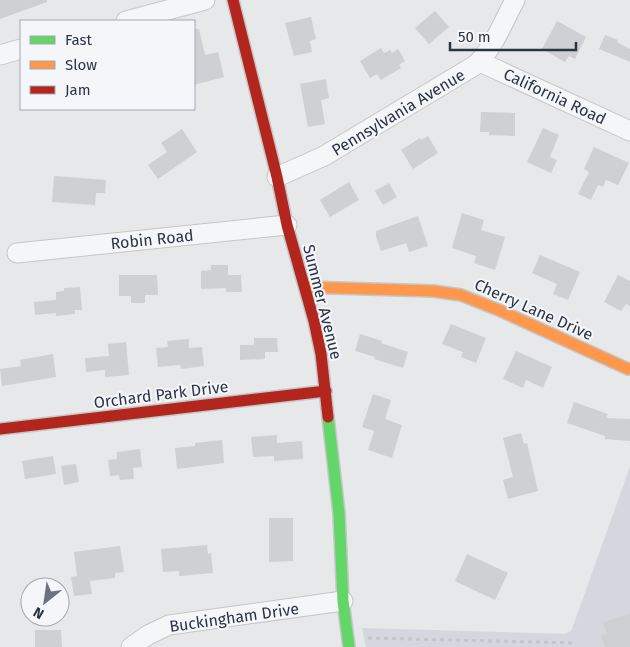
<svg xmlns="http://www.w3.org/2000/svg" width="630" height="647" font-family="'Fira Sans',sans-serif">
<rect width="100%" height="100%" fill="#e6e8ea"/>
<polygon fill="#d4d7dd" points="630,467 630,647 366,647 362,628 565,634 569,632 572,629"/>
<g fill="#ced0d3">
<polygon points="0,0 47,0 47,2 0,19"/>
<polygon points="435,11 449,27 429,44 415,28"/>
<polygon points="311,17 316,39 310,41 312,52 294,56 285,23"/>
<polygon points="557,21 586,37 575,59 569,56 565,62 542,49"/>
<polygon points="194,29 199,29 205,55 218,52 224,77 194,85"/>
<polygon points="605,35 618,40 617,42 630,49 630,62 599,49"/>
<polygon points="381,48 384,53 390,50 392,53 398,49 405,61 399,65 401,68 381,80 377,74 370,78 360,61"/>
<polygon points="326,79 329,98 321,100 325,124 308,127 300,84"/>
<polygon points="481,112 515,113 515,136 489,135 489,132 480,132"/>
<polygon points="543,128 559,135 550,157 557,160 551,173 527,162"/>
<polygon points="182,129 197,152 158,179 148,165 167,152 161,143"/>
<polygon points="428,136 438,153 413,169 401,150 420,138 421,140"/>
<polygon points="594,147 629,163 618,185 606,180 603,187 598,185 591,200 578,194 589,172 584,169"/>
<polygon points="54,176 106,180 105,193 96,193 95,205 52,202"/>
<polygon points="349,182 359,200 330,217 320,200"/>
<polygon points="389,183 397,197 383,205 375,191"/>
<polygon points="462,213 484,220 481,230 505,237 495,270 474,263 476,256 452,248"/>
<polygon points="418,216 428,246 409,252 406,243 381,251 376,236 376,231"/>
<polygon points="540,255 580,272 568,300 553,294 557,284 532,273"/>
<polygon points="211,265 228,265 228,275 241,275 242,292 226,292 226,288 201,289 201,271 211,270"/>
<polygon points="119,275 157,275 158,295 145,295 145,303 131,303 131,296 119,296"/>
<polygon points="618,275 630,281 630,306 626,304 621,311 604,302"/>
<polygon points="80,287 82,310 75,310 75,314 56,316 56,313 35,315 34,302 56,300 56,292 64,291 64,288"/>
<polygon points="451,324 486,338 476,363 461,357 463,352 442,344"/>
<polygon points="360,334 382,341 381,343 408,352 403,368 374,359 375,357 355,351"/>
<polygon points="254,338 277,338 278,352 265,352 265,359 240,360 240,345 254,345"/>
<polygon points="189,339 189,348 202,347 204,366 181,369 180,365 158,367 156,348 168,347 167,341"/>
<polygon points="126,342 129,375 105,377 105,370 86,372 85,358 109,356 108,344"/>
<polygon points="516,351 552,367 543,388 526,380 523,388 503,379"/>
<polygon points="53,354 56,377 2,386 0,369 21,366 20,360"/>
<polygon points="373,394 391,400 385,419 402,425 392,458 368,450 374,431 362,427"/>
<polygon points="574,402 608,414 606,418 630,419 630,441 605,439 605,436 567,423"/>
<polygon points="521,433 524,444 527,443 538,491 508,499 503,480 513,477 503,438"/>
<polygon points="277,435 277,443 302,441 303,459 274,461 274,456 253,457 251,437"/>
<polygon points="222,440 224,463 177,469 175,448 195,446 195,443"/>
<polygon points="140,449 142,467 133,468 134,479 120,480 119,475 110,476 108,460 117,459 117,452"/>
<polygon points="53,456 56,474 25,479 22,461"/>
<polygon points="76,464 79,482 64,485 61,466"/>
<polygon points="269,518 293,518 293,561 269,562"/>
<polygon points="207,545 208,554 211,553 213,573 179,576 179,571 163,572 161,549"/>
<polygon points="120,546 124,572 115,573 115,578 90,581 92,594 74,596 71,577 77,576 74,552"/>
<polygon points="467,554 508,573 495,600 455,581"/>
<polygon points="630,614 630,647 605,647 601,636 607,634 603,622"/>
<polygon points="35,630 61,630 62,647 35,647"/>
</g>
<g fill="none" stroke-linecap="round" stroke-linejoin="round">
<defs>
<g id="street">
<polyline points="126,21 205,0"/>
<polyline points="0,55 21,49"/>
<polyline points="480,62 630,131"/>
<path d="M277 177 324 156 474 66C492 52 504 20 515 0"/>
<polyline points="17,253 287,225"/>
<polyline points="131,647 148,635 169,625 343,601"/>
</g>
<polyline id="fast" points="328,417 339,513 343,601 349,647"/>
<polyline id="slow" points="305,287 433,291 461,295 501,311 628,369"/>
<g id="jam">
<polyline points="233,0 277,177 287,225 314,321 321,354 328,417"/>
<polyline points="0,429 326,391"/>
</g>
</defs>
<use href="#street" stroke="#c4c6c8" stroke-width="21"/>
<use href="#fast" stroke="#c4c6c8" stroke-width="14"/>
<use href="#slow" stroke="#c4c6c8" stroke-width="14"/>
<use href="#jam" stroke="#c4c6c8" stroke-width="14"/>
<polyline stroke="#c5c6ca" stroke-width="3" stroke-dasharray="4 4" stroke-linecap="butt" points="368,638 576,643"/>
<use href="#street" stroke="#f5f6f7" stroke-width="19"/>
<use href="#fast" stroke="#63d668" stroke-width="11"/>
<use href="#slow" stroke="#ff974d" stroke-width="11"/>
<use href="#jam" stroke="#b3261e" stroke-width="11"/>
</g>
<g text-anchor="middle" stroke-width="4" stroke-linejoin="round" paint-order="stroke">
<g font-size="16" fill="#2b3445" stroke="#f4f6f9">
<text transform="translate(555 96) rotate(25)" y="6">California Road</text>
<text transform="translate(398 112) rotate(-31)" y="6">Pennsylvania Avenue</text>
<text transform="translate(152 239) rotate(-6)" y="6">Robin Road</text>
<text transform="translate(323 302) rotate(76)" y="6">Summer Avenue</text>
<text transform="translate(534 309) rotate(24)" y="6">Cherry Lane Drive</text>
<text transform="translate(161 394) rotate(-7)" y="6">Orchard Park Drive</text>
<text transform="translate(234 617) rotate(-8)" y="6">Buckingham Drive</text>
</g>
</g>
<rect x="20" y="20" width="175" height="90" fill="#f4f6f9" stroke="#a4a8b1"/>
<rect x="30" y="36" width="25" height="8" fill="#63d668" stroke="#a4a8b1"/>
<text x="65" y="45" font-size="15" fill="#2b3445">Fast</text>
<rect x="30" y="61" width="25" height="8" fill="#ff974d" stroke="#a4a8b1"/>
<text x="65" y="70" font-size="15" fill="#2b3445">Slow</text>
<rect x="30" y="86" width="25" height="8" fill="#b3261e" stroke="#a4a8b1"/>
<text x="65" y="95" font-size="15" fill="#2b3445">Jam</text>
<g transform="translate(45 602) rotate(210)"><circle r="24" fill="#f4f6f9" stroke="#a4a8b1"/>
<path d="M0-4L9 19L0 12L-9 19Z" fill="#6c737f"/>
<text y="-8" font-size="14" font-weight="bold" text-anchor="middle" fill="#2b3445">N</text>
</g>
<path d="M450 42v8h126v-8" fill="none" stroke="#2b3445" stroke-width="2.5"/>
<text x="458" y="42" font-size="15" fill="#2b3445" stroke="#f4f6f9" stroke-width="4" paint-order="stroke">50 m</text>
</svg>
